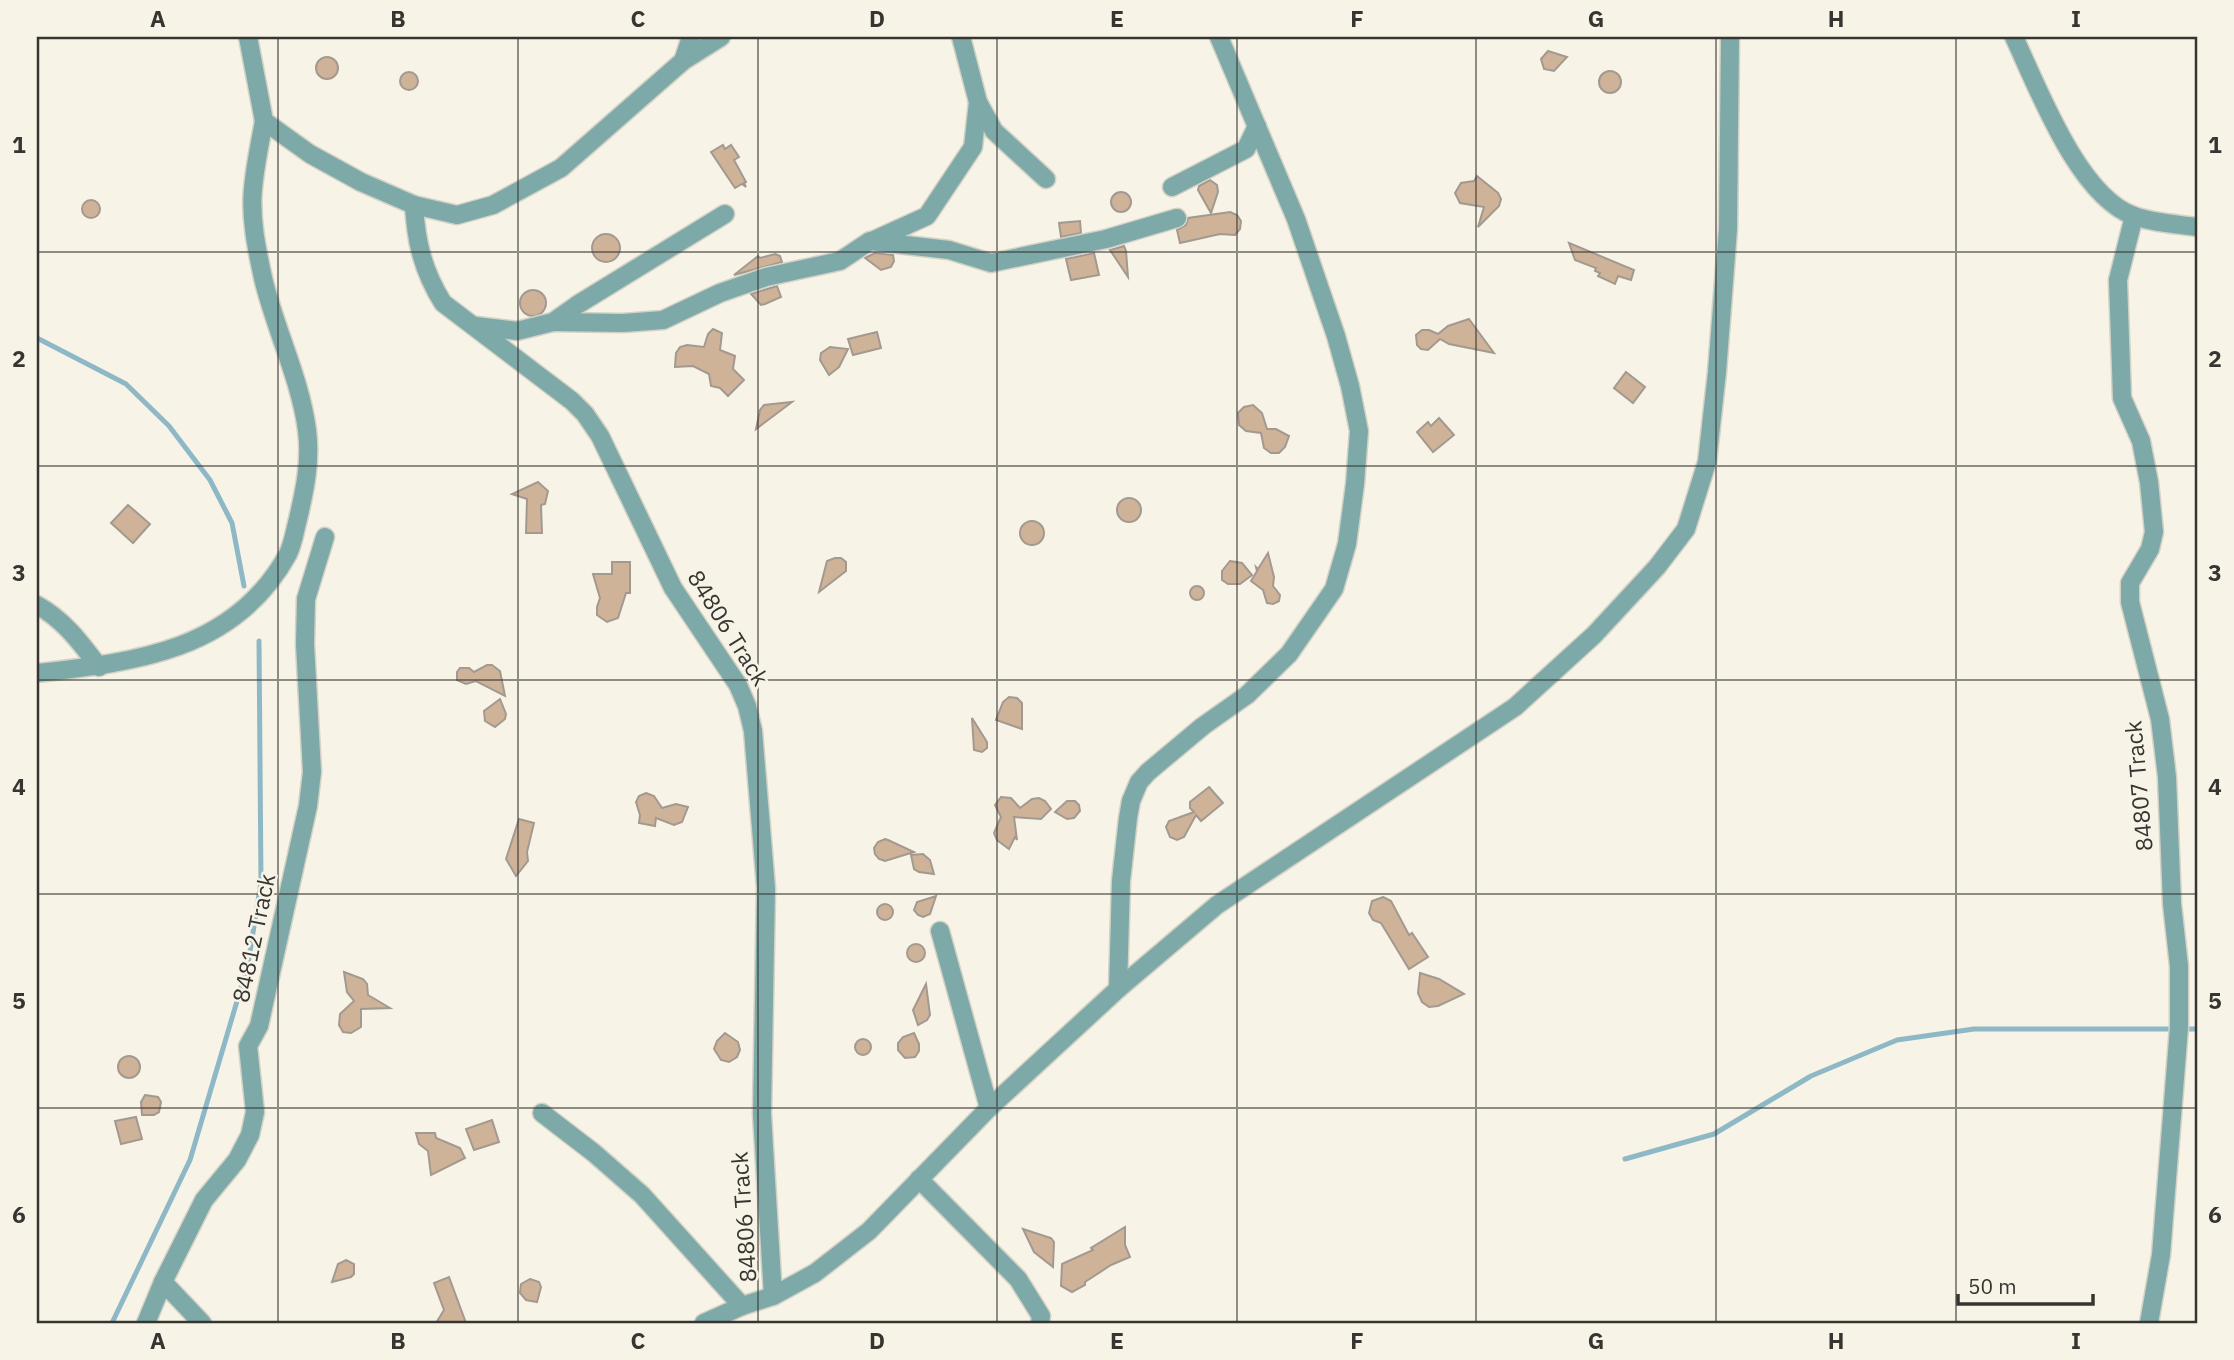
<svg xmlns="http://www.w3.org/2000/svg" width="2234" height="1360" font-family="'IBM Plex Sans',sans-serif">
<rect width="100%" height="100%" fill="#f7f4e7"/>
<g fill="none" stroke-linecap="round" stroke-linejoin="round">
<g stroke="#8fb8c6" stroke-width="5">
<polyline points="37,338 126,384 169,426 210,480 232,523 244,586"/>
<polyline points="1625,1159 1714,1134 1811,1076 1897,1040 1974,1029 2197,1029"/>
<polyline points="112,1323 190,1160 248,964 261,882 259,641"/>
</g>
</g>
<g fill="#cfb399" stroke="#a39990" stroke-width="2">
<polygon points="1548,51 1567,57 1554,71 1544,69 1541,59"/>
<circle cx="327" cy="68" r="11"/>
<circle cx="1610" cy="82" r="11"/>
<circle cx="409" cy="81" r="9"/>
<polygon points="723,145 725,149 731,145 739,157 734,160 746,182 744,183 746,187 742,184 735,188 711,152"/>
<polygon points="1477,176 1498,193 1501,199 1499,206 1478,227 1484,207 1460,203 1455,193 1461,183 1474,181"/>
<polygon points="1210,180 1217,185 1218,192 1211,213 1198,190 1199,186"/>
<circle cx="1121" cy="202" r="10"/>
<circle cx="91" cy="209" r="9"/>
<polygon points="1230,212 1237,215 1241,221 1240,229 1235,235 1220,234 1180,243 1177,230 1186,225 1188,218"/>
<polygon points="1080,221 1081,233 1061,237 1059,223"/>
<circle cx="606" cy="248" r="14"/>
<polygon points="1569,243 1634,270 1631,280 1618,276 1615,284 1598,276 1600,273 1595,271 1596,268 1575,260"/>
<polygon points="1124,246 1126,251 1128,277 1110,250"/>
<polygon points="875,253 893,255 894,261 891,267 881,270 865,258"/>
<polygon points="1094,253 1099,275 1071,280 1066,259"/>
<polygon points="775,254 780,256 782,262 734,275 758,256 760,258"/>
<polygon points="777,286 781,297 765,304 761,305 751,294"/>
<circle cx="533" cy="303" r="13"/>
<polygon points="1469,319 1494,353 1449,344 1440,339 1428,350 1421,349 1417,345 1416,335 1422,330 1429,330 1438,334 1448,326"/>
<polygon points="713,329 722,333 720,350 735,356 733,369 744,380 728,396 720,388 711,386 709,374 693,366 675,367 676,353 680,347 687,345 704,347 708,334"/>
<polygon points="877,332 881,348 853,355 848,339"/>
<polygon points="830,347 848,349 839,367 829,375 820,360 821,353"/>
<polygon points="1626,372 1645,387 1633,403 1614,388"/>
<polygon points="792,402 756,429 760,410 764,405"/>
<polygon points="1253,405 1262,413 1267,429 1276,429 1289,436 1285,447 1279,453 1271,453 1264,448 1261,433 1246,431 1239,425 1238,413 1244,407"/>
<polygon points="1439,418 1454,435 1433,452 1417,432 1428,422 1431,426"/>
<polygon points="538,482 548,491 545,504 541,505 542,533 526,533 527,499 512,494"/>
<circle cx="1129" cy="510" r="12"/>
<polygon points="128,505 150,524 133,543 111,523"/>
<circle cx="1032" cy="533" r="12"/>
<polygon points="1268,553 1274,577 1273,586 1280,595 1279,601 1273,604 1267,603 1263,590 1251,581 1257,571 1256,567 1258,569"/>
<polygon points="835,558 841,558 846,562 846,571 819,592 827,561"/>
<polygon points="1230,561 1242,563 1252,575 1240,584 1228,584 1222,580 1222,571"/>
<polygon points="612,562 630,562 630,593 626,593 618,618 607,622 597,615 597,607 600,598 593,574 612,574"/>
<circle cx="1197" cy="593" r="7"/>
<polygon points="487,665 492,665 500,671 505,696 476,681 466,684 457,680 457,672 460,668 469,668 474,672"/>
<polygon points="1009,697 1017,698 1022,703 1022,729 996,720 1003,702"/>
<polygon points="500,699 506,714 505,719 495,727 485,721 484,711"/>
<polygon points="972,718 987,742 987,748 982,752 974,750"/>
<polygon points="1209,787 1223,803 1201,821 1196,815 1184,837 1177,840 1170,837 1166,827 1169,821 1194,812 1190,808 1190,802"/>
<polygon points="646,793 654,796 662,808 676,804 688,807 682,822 674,825 656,818 655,826 639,823 640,815 636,802 639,796"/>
<polygon points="1001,797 1011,798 1020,808 1032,799 1039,798 1045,801 1051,809 1041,819 1014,817 1017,840 1015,837 1009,849 997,840 994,833 1001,817 995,805"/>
<polygon points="1067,801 1075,801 1079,805 1080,811 1074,818 1067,819 1055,812"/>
<polygon points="519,819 534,823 527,852 528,861 516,876 506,859"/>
<polygon points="885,839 888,840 914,852 885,861 879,859 875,854 874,848 878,842"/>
<polygon points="923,854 930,860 934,874 919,872 914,869 911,855"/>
<polygon points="936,896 930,914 923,917 918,915 914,910 917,902"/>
<polygon points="1383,897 1391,901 1409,935 1412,933 1428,957 1409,969 1381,923 1373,920 1369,913 1372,901"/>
<circle cx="885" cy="912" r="8"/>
<circle cx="916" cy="953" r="9"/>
<polygon points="344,972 363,979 367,984 368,995 390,1008 361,1009 361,1027 351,1033 343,1032 339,1025 340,1014 354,1001 347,992"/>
<polygon points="1420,973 1439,979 1464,994 1438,1006 1429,1007 1422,1002 1418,993"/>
<polygon points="926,984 930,1015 927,1020 918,1025 913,1010"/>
<polygon points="725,1033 738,1042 740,1050 737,1057 729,1062 721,1060 714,1049 717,1041"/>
<polygon points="914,1033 919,1044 919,1051 915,1057 905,1058 898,1050 898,1043 903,1037"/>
<circle cx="863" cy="1047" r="8"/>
<circle cx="129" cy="1067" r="11"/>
<polygon points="145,1095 158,1097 161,1102 159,1112 154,1115 142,1115 141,1102"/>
<polygon points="136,1117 142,1139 121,1144 115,1121"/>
<polygon points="492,1120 499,1142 474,1150 466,1129"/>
<polygon points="416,1133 435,1133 436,1138 460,1148 465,1158 431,1175 428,1151 419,1144"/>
<polygon points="1125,1227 1125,1245 1130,1257 1111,1265 1085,1282 1085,1285 1072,1292 1061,1286 1062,1264 1093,1250 1091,1248"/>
<polygon points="1023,1229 1051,1238 1054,1242 1053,1267 1034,1252"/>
<polygon points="346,1260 354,1264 354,1274 351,1277 332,1282 338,1264"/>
<polygon points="449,1277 466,1323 436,1323 444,1310 434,1283"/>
<polygon points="530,1279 539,1282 541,1287 537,1302 526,1300 520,1293 521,1284"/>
</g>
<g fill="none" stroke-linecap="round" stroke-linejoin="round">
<defs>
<g id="minor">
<polyline points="248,37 264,121 310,154 361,182 414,205 457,215 493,205 561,168 683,61 721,37"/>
<polyline points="961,37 978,102 994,131 1046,179"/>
<path d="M2014 37C2038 88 2078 196 2134 216 2153 223 2177 224 2197 227"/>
<polyline points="683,61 691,37"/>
<polyline points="1172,187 1246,149 1257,126"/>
<path d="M414 205C416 242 423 271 443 303L572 401 585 414 600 436 673 588 738 685 747 706 753 731 766 888 762 1114 773 1296"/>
<polyline points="2134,216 2118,280 2122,398 2141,441 2149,482 2154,532 2150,549 2130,583 2130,602 2160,719 2167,777 2172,904 2179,966 2179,1027 2161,1255 2149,1323"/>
<polyline points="872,241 927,216 973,147 978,102"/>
<polyline points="553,322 623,323 663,320 720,293 766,277 840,261 870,241 949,250 991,263 1106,239 1177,218"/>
<polyline points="476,326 517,331 553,322 577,305 725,214"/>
<path d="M37 605C64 620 80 642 99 667"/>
<path d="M37 673C135 662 235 651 288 554 293 544 295 530 298 519 305 489 311 461 307 430 300 378 275 329 263 278 257 250 250 218 253 189 255 166 260 143 264 121"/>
<polyline points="940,931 989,1108"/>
<polyline points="1118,989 1121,881 1128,818 1131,801 1139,782 1148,772 1203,726 1247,695 1289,654 1334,589 1347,544 1355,484 1359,431 1350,386 1336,336 1296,219 1219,37"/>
<polyline points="542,1113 594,1153 642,1195 742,1306"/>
<polyline points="919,1179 1018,1279 1041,1316 1040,1323"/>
<polyline points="163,1282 202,1323"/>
<polyline points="146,1323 163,1282 204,1200 237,1160 250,1135 255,1112 248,1046 259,1026 308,806 312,772 305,644 306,599 325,537"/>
<polyline points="704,1323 742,1306 773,1296 815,1273 869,1231 989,1108 1118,989 1217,905 1515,707 1594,635 1657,567 1686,529 1707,462 1717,372 1728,229 1730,37"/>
</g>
</defs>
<use href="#minor" stroke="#d4d2c6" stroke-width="21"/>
<use href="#minor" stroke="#7daaa8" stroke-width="18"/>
</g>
<path fill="none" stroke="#373531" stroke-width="2" stroke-opacity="0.55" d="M278 37V1323M518 37V1323M758 37V1323M997 37V1323M1237 37V1323M1476 37V1323M1716 37V1323M1956 37V1323M37 252H2197M37 466H2197M37 680H2197M37 894H2197M37 1108H2197"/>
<g text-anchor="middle" stroke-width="5" stroke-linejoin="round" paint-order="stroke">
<g font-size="23" fill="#373531" stroke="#f7f4e7">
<text transform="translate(728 628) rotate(58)" y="8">84806 Track</text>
<text transform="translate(2139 786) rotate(-95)" y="8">84807 Track</text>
<text transform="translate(254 938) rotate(-78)" y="8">84812 Track</text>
<text transform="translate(744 1217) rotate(-94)" y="8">84806 Track</text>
</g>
</g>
<rect width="2234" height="1360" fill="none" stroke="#f7f4e7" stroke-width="77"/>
<path d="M1958 1294v10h135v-10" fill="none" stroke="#373531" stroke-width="3.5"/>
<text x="1968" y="1294" font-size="21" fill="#373531" stroke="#f7f4e7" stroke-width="5" paint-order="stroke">50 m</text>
<rect x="38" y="38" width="2158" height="1284" fill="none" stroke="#373531" stroke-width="2.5"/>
<g font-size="23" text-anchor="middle" font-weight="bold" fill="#373531">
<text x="158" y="27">A</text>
<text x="398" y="27">B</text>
<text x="638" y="27">C</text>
<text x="877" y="27">D</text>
<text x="1117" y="27">E</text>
<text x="1357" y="27">F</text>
<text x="1596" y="27">G</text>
<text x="1836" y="27">H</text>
<text x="2076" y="27">I</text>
<text x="19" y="153">1</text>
<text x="2215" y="153">1</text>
<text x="19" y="367">2</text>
<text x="2215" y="367">2</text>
<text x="19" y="581">3</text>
<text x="2215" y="581">3</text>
<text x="19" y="795">4</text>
<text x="2215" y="795">4</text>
<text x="19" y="1009">5</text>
<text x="2215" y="1009">5</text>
<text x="19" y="1223">6</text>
<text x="2215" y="1223">6</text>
<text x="158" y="1349">A</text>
<text x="398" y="1349">B</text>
<text x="638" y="1349">C</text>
<text x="877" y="1349">D</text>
<text x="1117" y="1349">E</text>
<text x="1357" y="1349">F</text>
<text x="1596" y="1349">G</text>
<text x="1836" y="1349">H</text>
<text x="2076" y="1349">I</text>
</g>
</svg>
